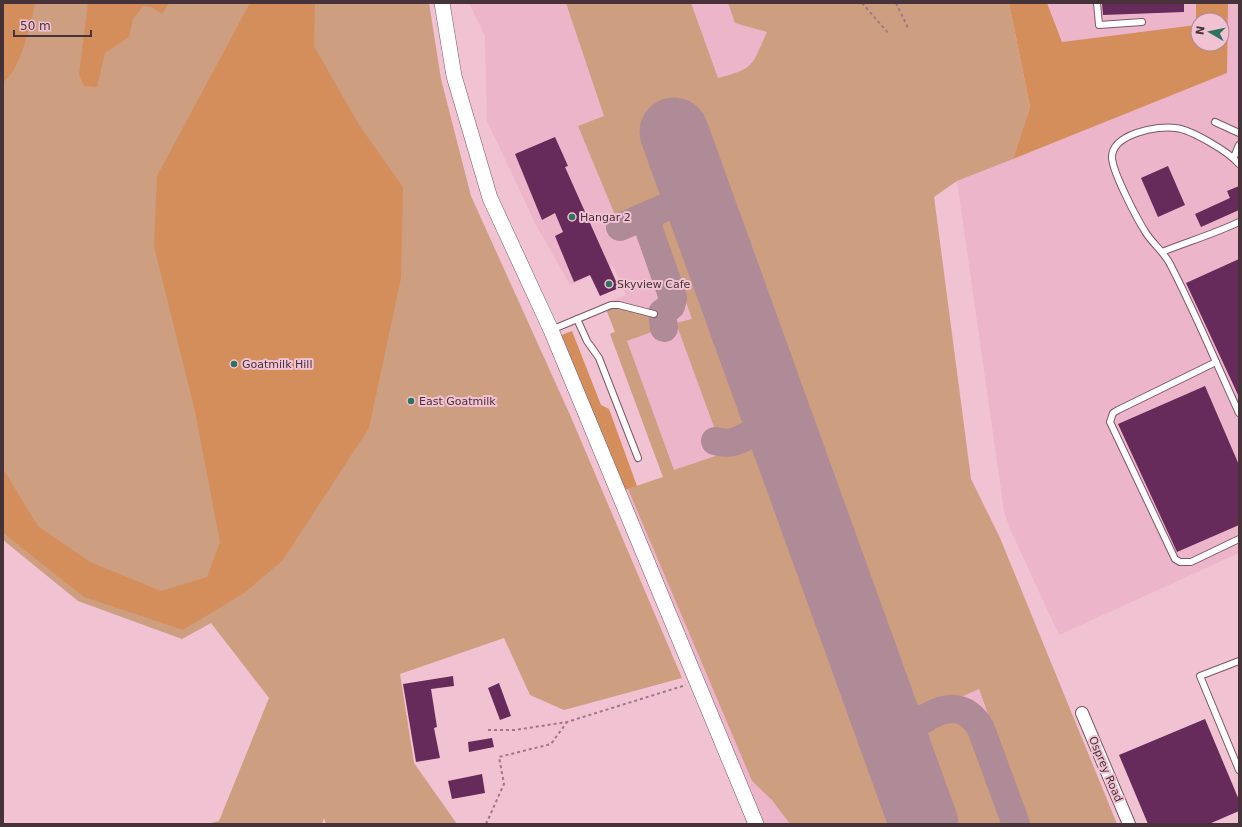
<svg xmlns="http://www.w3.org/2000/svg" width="1242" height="827" font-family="'DejaVu Sans',sans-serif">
<rect width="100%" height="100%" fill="#f1c2d2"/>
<g fill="#ecb5c9">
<polygon points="469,3 728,3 735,23 767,32 934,197 971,479 1000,538 1117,824 764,824 625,490 663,477 610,334 615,332 604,304 626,295 613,266 570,285 536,225 487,121 485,36"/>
<polygon points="1047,3 1239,3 1239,553 1059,635 1010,529 1004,511 957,181 1227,73 1222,20 1198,20 1198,25 1062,42"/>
</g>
<g fill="#cd9e7f">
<polygon points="3,3 429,3 441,79 471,196 570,415 682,678 564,710 530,695 504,638 400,674 414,763 457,824 326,824 324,818 322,824 207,824 219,821 269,698 211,623 182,639 78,601 3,540"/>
<path d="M566 3H691L718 78C755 68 751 67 767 32L735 23 728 3H1009L1030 107 1013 159 957 181 934 197 971 479 1000 538 1117 824H1028L979 689C964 695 932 713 917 712 909 711 903 706 897 701L706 172 712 165 698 122 664 135C668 147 682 175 680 186 679 191 675 196 671 200L618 222 578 126 604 116Z"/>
<path d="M678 212 688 216 694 222 762 409 754 425C739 430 728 436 714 427L676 323 692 319 658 223C663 214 668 213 678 212Z"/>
<polygon points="616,307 656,318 660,329 627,341 674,470 760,441 767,442 778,449 913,824 790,824 772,800 752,781 628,489 663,477 610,334 615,332 606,309"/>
<path d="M955 716C966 716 971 719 977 728L1012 824H944L915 746 919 732 927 726Z"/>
</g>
<g fill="#d48e5c" fill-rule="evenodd">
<path d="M3 3H35C32 21 19 73 3 82Z"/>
<polygon points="88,3 169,3 162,14 152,7 143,6 133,19 129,37 105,53 97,87 84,86 79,75"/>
<polygon points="250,3 315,3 314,46 359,125 403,187 401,278 369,428 282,561 244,593 183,630 84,597 3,533 3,469 38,526 90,562 161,591 207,577 220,542 195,411 154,246 157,176"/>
<path d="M1009 3H1047L1062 42 1196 25V3H1228L1227 73 1013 159 1030 107ZM1198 20H1222V44H1198Z"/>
<polygon points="572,331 601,405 609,409 637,486 625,490 559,336"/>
</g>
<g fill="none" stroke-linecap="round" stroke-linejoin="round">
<g stroke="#af8a97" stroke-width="28">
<path d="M671 205C685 198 690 185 687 170"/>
<polyline points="655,212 650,218 648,227 673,298 671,306 662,313 664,328"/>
<path d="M620 227 671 205C692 201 697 209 706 226"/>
<path d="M754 433C766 424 769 411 769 397"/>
<path d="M715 441C749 451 746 413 788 451"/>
<path d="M881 706C892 721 909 720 925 719"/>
<path d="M897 750C899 731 934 709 952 709 965 709 975 717 981 729L1016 824"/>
</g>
<polyline stroke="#af8a97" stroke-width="69" points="674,132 924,824"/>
</g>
<g fill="#662a5b">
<polygon points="1102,3 1184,3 1184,12 1103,15"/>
<polygon points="555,137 568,166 565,167 619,288 600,296 590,275 574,282 555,236 563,232 555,213 542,220 515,154"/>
<polygon points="1168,166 1185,205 1158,217 1141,178"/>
<polygon points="1239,186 1239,210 1201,227 1195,214 1230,198 1227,191"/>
<polygon points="1239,259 1239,397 1186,283"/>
<polygon points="1205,386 1239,465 1239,525 1177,552 1118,424"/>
<polygon points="453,676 454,686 431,689 437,727 434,728 440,758 416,762 403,684"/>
<polygon points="499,683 511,716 500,720 488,688"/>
<polygon points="1205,719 1239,800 1239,811 1209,824 1148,824 1119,755"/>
<polygon points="492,738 494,747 469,752 468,742"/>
<polygon points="482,774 485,793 452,799 448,781"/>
</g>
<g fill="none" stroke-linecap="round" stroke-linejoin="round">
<defs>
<g id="service">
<polyline points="1097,3 1099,25 1142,22"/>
<polyline points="1215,122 1239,133"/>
<polyline points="1234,157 1239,145"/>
<path d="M1239 164C1229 152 1192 130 1176 128 1158 125 1111 134 1112 158 1113 173 1137 219 1146 233 1153 244 1164 252 1170 264 1195 312 1216 363 1239 413"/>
<path d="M1162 252C1187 242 1214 234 1239 222"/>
<polyline points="577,319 587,341 599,358 638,458"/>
<polyline points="551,330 611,305 619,305 654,314"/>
<polyline points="1216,362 1118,410 1113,413 1110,422 1175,559 1180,562 1191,562 1239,539"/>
<polyline points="1239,661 1200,676 1239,770"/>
</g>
<polyline id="minor" points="1082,713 1129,824"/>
<polyline id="tertiary" points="442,3 454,76 490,198 551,330 756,824"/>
</defs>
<use href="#service" stroke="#7f5665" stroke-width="8"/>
<use href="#minor" stroke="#7f5665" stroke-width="14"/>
<use href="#tertiary" stroke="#7f5665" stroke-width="16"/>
<g stroke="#9a7984" stroke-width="2" stroke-dasharray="3 3" stroke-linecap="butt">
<polyline points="862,3 889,34"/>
<polyline points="896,3 908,28"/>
<polyline points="488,730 515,730 567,722 686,685"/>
<polyline points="486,824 504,784 499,757 551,744 567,722"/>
</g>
<use href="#service" stroke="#fff" stroke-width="6"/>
<use href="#minor" stroke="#fff" stroke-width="12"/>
<use href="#tertiary" stroke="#fff" stroke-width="15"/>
</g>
<g fill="#307262" stroke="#f1c2d2" stroke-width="1.5">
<circle cx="572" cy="217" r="4"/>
<circle cx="609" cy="284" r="4"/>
<circle cx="234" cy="364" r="4"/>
<circle cx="411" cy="401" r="4"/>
</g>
<g text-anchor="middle" stroke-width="4" stroke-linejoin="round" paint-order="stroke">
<g font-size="11" fill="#46333a" stroke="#f1c2d2" text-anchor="start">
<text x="580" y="221">Hangar 2</text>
<text x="617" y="288">Skyview Cafe</text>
<text x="242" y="368">Goatmilk Hill</text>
<text x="419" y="405">East Goatmilk</text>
</g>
<g font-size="11" fill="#46333a" stroke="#f1c2d2">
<text transform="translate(1106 769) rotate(67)" y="4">Osprey Road</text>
</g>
</g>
<rect width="1242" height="827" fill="none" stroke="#46333a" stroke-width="8"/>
<g transform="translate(1210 32) rotate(279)"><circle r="19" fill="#f1c2d2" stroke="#ad8995"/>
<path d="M0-3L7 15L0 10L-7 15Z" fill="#307262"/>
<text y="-6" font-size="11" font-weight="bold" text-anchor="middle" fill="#46333a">N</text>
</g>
<path d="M14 30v6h77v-6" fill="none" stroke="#46333a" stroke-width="2"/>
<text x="20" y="30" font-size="12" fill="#46333a" stroke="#f1c2d2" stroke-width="3" paint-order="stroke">50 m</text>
</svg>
